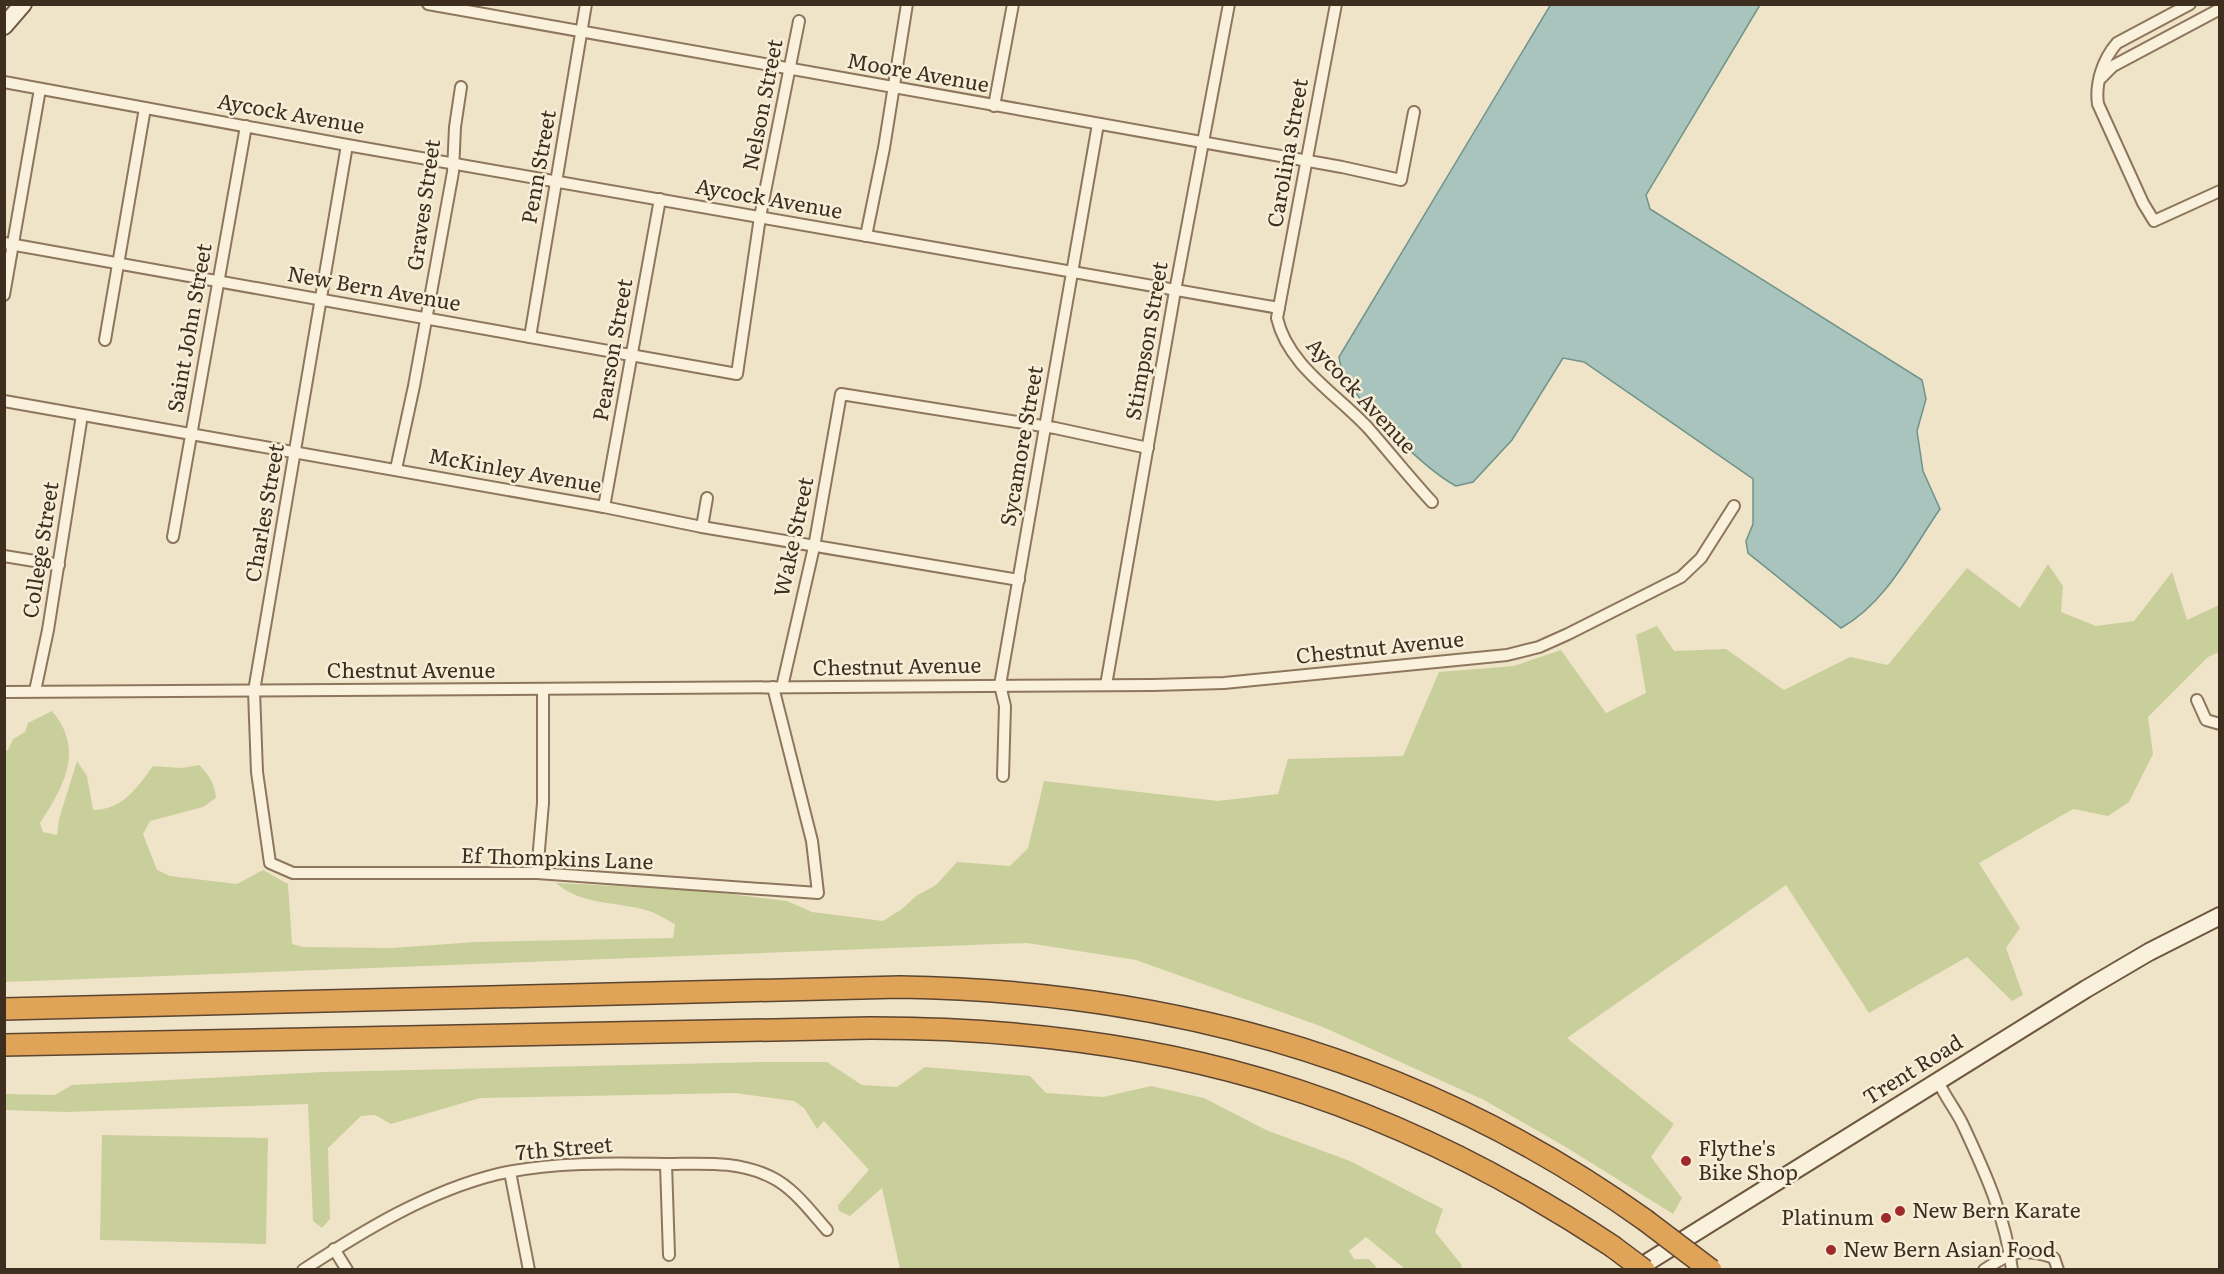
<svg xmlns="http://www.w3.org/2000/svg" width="2224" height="1274" font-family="Literata,serif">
<rect width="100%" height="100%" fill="#f0e4c8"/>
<g fill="#c9cf9b">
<path d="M2048 564 2063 586 2061 612 2096 626 2134 621 2172 572 2187 620 2219 605V652L2208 657 2148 717 2153 754 2129 802 2108 816 2073 809 1979 863 2020 928 2006 948 2023 995 2012 1001 1967 957 1869 1013 1786 885 1567 1038 1674 1124 1651 1157 1682 1198 1673 1214 1569 1149 1484 1100 1323 1027 1136 960 1027 943 5 982V751L8 750 13 739 25 732 28 723 52 711C85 750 64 786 40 823L43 832 57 835 59 819 77 761 87 776 93 810C122 810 137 788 153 766L182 768 199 765C209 774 215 785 216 798L203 807 150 821 143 834 157 870 170 876 237 884 263 870 288 884 292 944 303 947 391 948 476 942 673 938 675 924C667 920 658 914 649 911 618 901 582 906 556 883L696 890 787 901 812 912 883 921 902 909 916 896 936 885 957 862 1010 866 1028 848 1044 781 1218 801 1278 794 1288 759 1403 756 1439 672 1514 666 1561 650 1606 713 1646 693 1636 635 1657 626 1674 651 1726 649 1784 690 1850 657 1888 665 1967 568 2020 608Z"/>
<polygon points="767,1062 827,1062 862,1085 897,1087 925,1067 1030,1076 1046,1093 1103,1097 1151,1086 1204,1098 1266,1130 1350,1161 1443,1209 1435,1232 1461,1264 1462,1269 1405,1269 1366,1237 1349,1251 1354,1259 1369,1259 1378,1269 900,1269 882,1188 850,1216 839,1211 838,1205 869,1170 824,1121 817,1129 804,1108 794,1101 735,1093 480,1098 391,1124 375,1115 361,1116 328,1148 330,1219 322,1228 313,1221 308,1104 66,1112 5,1110 5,1094 55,1095 72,1085 324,1072"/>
<polygon points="102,1135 268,1138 266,1244 100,1240"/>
</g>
<path fill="#a9c4bc" stroke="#6f938a" stroke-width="1.5" d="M1551 4 1760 5 1646 195 1650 209 1922 380 1926 399 1917 431 1923 471 1940 509C1911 551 1886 603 1841 628L1748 553 1746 541 1753 524V479L1584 362 1563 358 1512 440 1473 482 1456 486C1426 470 1360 406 1344 375 1341 370 1340 363 1339 357Z"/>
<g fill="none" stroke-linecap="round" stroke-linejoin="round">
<defs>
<g id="street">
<polyline points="428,4 1342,167 1401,180 1414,112"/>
<path d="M1336 4 1277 318C1288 366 1337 394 1369 429 1390 453 1410 478 1432 502"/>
<path d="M2190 4 2117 43C2103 59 2095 83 2098 104L2143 203 2154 221 2220 191"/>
<polyline points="2101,78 2113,66 2220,9"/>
<polyline points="4,82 347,145 1279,308"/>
<polyline points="994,106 1013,4"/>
<polyline points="347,145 254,691 257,772 270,863 293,873 537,873 818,893 812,841 773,687"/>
<polyline points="866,236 884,148 907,4"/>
<polyline points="4,243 737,374 760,217 799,21"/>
<polyline points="4,295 40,89"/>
<polyline points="530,337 586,4"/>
<polyline points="105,340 145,108"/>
<polyline points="4,401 604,507 702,527 1019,580"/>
<polyline points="396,469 414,386 453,172 455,127 461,87"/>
<polyline points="604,507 660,199"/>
<polyline points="702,527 707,498"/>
<polyline points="173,537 246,126"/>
<polyline points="4,556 59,565"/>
<polyline points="1106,685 1175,291 1229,4"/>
<polyline points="782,687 814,547 841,394 1055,428 1148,448"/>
<polyline points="35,691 48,630 82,415"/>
<polyline points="4,692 1153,685 1224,683 1507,655 1539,647 1568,634 1681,577 1701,558 1734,506"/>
<polyline points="2197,700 2206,720 2220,724"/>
<polyline points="1003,776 1005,706 1000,685 1098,124"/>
<polyline points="537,873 543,803 543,690"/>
<path d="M1938 1081C1945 1097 1956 1110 1963 1125 1985 1172 2006 1218 2012 1270"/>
<polyline points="666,1164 669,1255"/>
<polyline points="510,1172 529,1270"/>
<polyline points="334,1249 347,1270"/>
<path d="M303 1270C363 1231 428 1191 498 1174 552 1162 610 1163 665 1164 702 1164 737 1160 771 1177 794 1188 811 1212 827 1230"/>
<path d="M1984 1270C2012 1251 2022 1247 2054 1258L2058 1270"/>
</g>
<g id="secondary">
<polyline points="4,26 23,4"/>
<polyline points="1635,1270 2086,989 2149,952 2220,916"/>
</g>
<g id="highway">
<path d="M4 1009 900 987C1171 991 1423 1061 1645 1220"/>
<path d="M4 1045 871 1028C1152 1028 1377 1090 1612 1246"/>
</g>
</defs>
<use href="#street" stroke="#8d765c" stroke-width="14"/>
<use href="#secondary" stroke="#6f573f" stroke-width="20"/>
<use href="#highway" stroke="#5b4430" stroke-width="24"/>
<use href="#street" stroke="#faf1dc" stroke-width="10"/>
<use href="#secondary" stroke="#faf1dc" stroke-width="16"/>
<use href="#highway" stroke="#e0a458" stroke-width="21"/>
<defs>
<g id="highway-bridge">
<polyline points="1645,1220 1711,1270"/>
<polyline points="1612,1246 1644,1270"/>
</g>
</defs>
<use href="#highway-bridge" stroke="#5b4430" stroke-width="24" stroke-linecap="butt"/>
<use href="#highway-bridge" stroke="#e0a458" stroke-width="21"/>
</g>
<g fill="#9e2a2b" stroke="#f7eed8" stroke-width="2">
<circle cx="1686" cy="1161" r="6"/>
<circle cx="1900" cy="1211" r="6"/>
<circle cx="1886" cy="1218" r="6"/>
<circle cx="1831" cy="1250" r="6"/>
</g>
<g text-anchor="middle" stroke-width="5" stroke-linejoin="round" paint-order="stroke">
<g font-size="21" fill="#3d2e20" stroke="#f7eed8">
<text transform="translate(918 73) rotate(10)" y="7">Moore Avenue</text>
<text transform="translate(763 105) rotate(-79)" y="7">Nelson Street</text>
<text transform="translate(291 114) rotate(10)" y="7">Aycock Avenue</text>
<text transform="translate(1288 153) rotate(-80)" y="7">Carolina Street</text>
<text transform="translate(539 167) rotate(-80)" y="7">Penn Street</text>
<text transform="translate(769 199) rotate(10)" y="7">Aycock Avenue</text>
<text transform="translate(424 205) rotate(-82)" y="7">Graves Street</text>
<text transform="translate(374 289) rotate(10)" y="7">New Bern Avenue</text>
<text transform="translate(190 328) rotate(-80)" y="7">Saint John Street</text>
<text transform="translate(1147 341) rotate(-80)" y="7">Stimpson Street</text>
<text transform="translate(613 350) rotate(-80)" y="7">Pearson Street</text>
<text transform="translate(1361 396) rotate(47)" y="7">Aycock Avenue</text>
<text transform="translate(1022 446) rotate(-80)" y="7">Sycamore Street</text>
<text transform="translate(515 471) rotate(10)" y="7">McKinley Avenue</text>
<text transform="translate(265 513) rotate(-80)" y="7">Charles Street</text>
<text transform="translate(794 537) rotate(-78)" y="7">Wake Street</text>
<text transform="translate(41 550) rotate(-81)" y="7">College Street</text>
<text transform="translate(1380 648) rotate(-6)" y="7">Chestnut Avenue</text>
<text transform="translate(897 667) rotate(-1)" y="7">Chestnut Avenue</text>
<text x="411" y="678">Chestnut Avenue</text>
<text transform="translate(557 859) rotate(2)" y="7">Ef Thompkins Lane</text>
<text transform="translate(1913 1070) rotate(-32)" y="7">Trent Road</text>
<text transform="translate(564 1149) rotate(-5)" y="7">7th Street</text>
</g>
<g font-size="21" fill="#3d2e20" stroke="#f7eed8" text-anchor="start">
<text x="1698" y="1156">Flythe's<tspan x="1698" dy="24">Bike Shop</tspan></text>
<text x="1912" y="1218">New Bern Karate</text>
<text x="1874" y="1225" text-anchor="end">Platinum</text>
<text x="1843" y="1257">New Bern Asian Food</text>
</g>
</g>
<rect width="2224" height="1274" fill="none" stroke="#3d2e20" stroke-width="12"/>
</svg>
